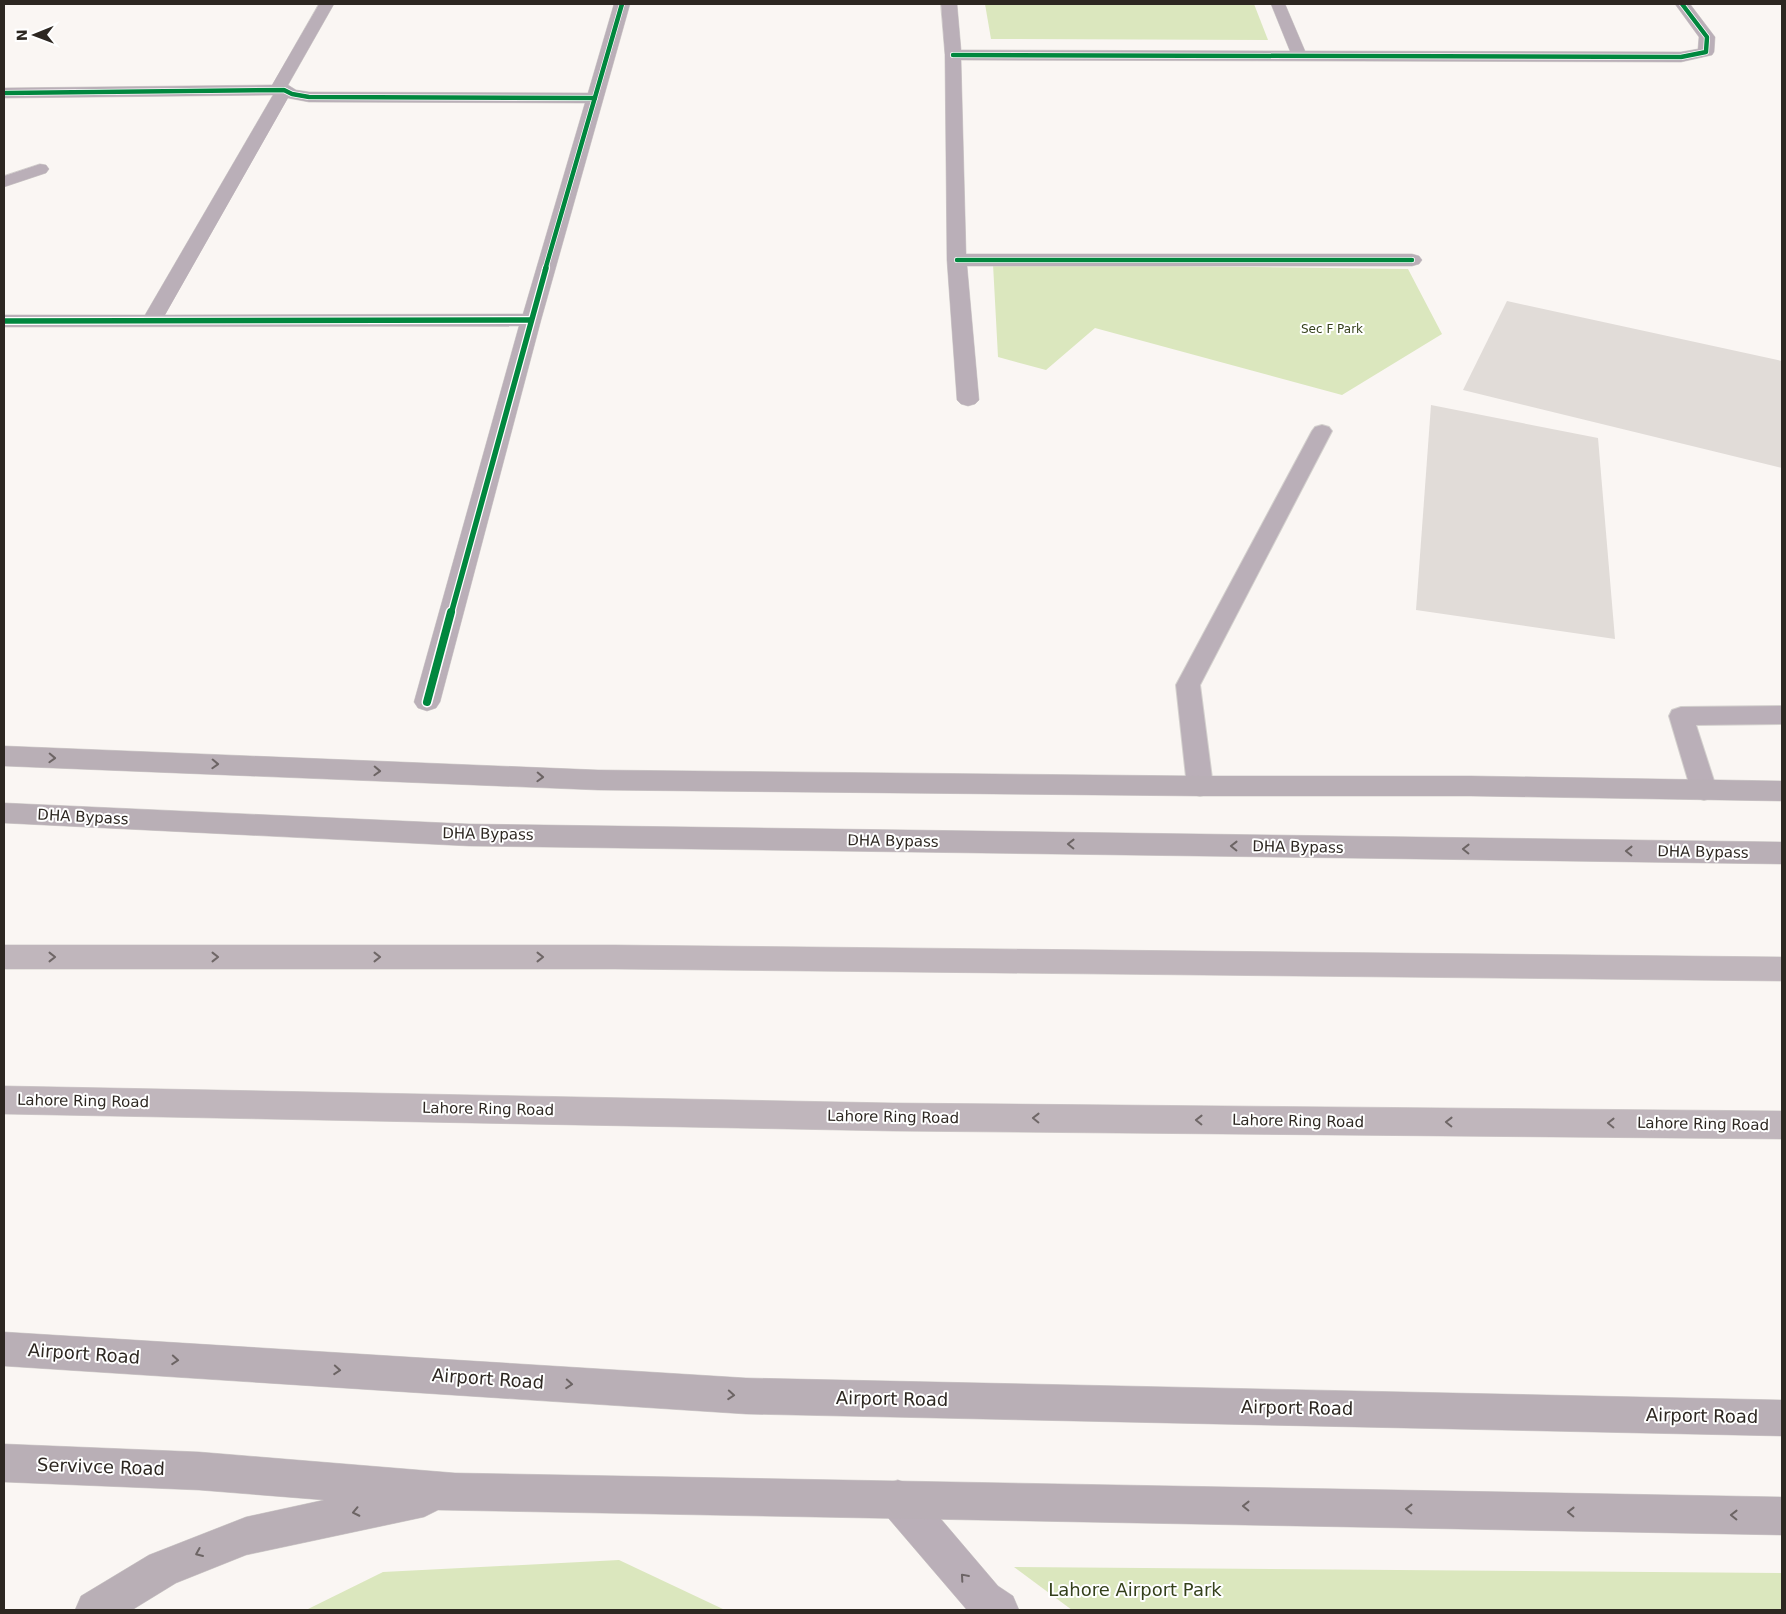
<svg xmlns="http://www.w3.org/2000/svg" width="1786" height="1614" font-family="'DejaVu Sans',sans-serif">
<rect width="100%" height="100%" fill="#faf6f3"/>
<g fill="#dbe7be">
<polygon points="985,4 1254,4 1268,40 991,39"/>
<polygon points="993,264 1408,269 1442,334 1342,395 1095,328 1046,370 998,357"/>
<polygon points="619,1560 725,1610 306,1610 383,1572"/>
<polygon points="1014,1567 1782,1573 1782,1610 1072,1610"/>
</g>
<g fill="#e1dcd8">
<polygon points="1507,301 1782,361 1782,468 1463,390"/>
<polygon points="1431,405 1598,438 1615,639 1416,610"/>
</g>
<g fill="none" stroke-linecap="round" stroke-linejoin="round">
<defs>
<g id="lane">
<polygon points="1322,425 1329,427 1332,431 1200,685 1213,786 1209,793 1200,796 1191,793 1187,786 1176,685 1312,431 1315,427"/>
<polygon points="1782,706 1782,724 1696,725 1717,790 1713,797 1704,800 1695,797 1691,790 1669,716 1672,710 1681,707"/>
</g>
<g id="street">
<path d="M319 4H334L288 85 296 90 309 92 588 93 614 4H630L541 320 440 702 436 708 427 711 418 708 414 702 519 326 4 327V315H145L273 95 4 98V88L272 85ZM288 98 309 102 585 103 523 314 165 315Z"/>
<polygon points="941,4 957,4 961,50 1290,51 1271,4 1285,4 1305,51 1681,52 1698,49 1699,37 1675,4 1690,4 1715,37 1714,52 1712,55 1681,62 961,60 966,254 1412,254 1419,256 1422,260 1419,264 1412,266 967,266 979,400 975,404 968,406 961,404 957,400 947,260 945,55"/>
<polygon points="40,164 46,165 49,169 46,173 4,187 4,176"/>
<polygon points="898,1480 912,1485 998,1586 1013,1596 1019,1610 967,1610 884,1513 879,1499 884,1485"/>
</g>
<g id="secondary">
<polygon points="4,746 598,770 1200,776 1471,776 1782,781 1782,801 1471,796 1200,796 598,790 4,766"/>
<polygon points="4,803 469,824 1782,842 1782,864 469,846 4,823"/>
<polygon points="4,1332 746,1378 1782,1400 1782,1436 746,1414 4,1366"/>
<polygon points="4,1444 199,1452 455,1473 1782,1497 1782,1535 438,1510 424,1517 246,1555 176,1583 132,1610 75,1610 81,1596 149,1555 246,1517 324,1500 199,1490 4,1482"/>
</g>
<g id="highway">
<polygon points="4,945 615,945 1782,957 1782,981 615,969 4,969"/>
<polygon points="4,1086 893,1103 1782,1111 1782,1139 893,1131 4,1114"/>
</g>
</defs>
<use href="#lane" stroke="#d4d1ce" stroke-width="2"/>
<use href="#street" stroke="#d4d1ce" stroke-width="1"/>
<use href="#secondary" stroke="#d4d1ce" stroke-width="1"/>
<use href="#highway" stroke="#d4d1ce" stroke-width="1"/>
<use href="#lane" fill="#baafb8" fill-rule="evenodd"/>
<use href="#street" fill="#baafb8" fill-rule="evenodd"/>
<use href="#secondary" fill="#b9afb6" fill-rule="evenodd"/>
<use href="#highway" fill="#c0b6bc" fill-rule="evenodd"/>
<defs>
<g id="cycleway-far2">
<polyline points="953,55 1681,57 1706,52 1707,37 1682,4"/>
<polyline points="4,93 284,90 292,94 309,97 595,98"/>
<polyline points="957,260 1412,260"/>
<polyline points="545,270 622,4"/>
</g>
<g id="cycleway-far1">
<polyline points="4,321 531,320"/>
<polyline points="451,614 546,268"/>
</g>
<polyline id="cycleway" points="427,702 451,612"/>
</defs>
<use href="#cycleway-far2" stroke="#fff" stroke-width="6"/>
<use href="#cycleway-far1" stroke="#fff" stroke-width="8"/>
<use href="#cycleway" stroke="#fff" stroke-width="11"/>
<use href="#cycleway-far2" stroke="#00873e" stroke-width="4.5"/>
<use href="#cycleway-far1" stroke="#00873e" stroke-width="5.5"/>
<use href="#cycleway" stroke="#00873e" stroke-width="8"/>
</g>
<defs><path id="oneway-chevron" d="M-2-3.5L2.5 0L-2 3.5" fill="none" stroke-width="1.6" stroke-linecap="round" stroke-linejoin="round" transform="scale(1.25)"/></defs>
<g stroke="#6c6464">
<use href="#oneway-chevron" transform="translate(52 758) rotate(2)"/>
<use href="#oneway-chevron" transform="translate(215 764) rotate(2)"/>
<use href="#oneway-chevron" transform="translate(377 771) rotate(2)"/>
<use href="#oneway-chevron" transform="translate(540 777) rotate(2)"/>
<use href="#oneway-chevron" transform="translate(1071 844) rotate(-179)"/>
<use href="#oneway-chevron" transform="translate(1234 846) rotate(-179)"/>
<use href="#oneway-chevron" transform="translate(1466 849) rotate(-179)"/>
<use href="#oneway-chevron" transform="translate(1629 851) rotate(-179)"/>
<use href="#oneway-chevron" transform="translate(175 1360) rotate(4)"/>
<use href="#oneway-chevron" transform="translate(337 1370) rotate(4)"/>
<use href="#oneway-chevron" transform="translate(569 1384) rotate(4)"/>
<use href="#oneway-chevron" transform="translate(731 1395) rotate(4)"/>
<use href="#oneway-chevron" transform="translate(1246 1506) rotate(-179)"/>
<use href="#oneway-chevron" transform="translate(1409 1509) rotate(-179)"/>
<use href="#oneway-chevron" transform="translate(356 1512) rotate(168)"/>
<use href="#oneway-chevron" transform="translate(1571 1512) rotate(-179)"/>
<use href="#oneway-chevron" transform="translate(1734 1515) rotate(-179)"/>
<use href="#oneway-chevron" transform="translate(199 1553) rotate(157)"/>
</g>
<g stroke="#6f6767">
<use href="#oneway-chevron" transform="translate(52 957)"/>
<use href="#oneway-chevron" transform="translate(215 957)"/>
<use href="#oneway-chevron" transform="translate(377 957)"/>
<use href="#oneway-chevron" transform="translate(540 957)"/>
<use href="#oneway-chevron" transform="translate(1036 1118) rotate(-179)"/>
<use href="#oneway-chevron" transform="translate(1199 1120) rotate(-179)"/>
<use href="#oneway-chevron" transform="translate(1449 1122) rotate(-179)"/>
<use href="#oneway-chevron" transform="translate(1611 1123) rotate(-179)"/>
</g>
<use stroke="#6c6465" href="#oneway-chevron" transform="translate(964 1577) rotate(-131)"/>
<g text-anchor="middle" stroke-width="4" stroke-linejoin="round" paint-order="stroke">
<g font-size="12" fill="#34401b" stroke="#fff">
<text x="1332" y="333">Sec F Park</text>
</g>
<g font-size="15" fill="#2d2721" stroke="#fff">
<text transform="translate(83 817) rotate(3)" y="5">DHA Bypass</text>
<text transform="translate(488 834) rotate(1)" y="5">DHA Bypass</text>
<text transform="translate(893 841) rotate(1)" y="5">DHA Bypass</text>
<text transform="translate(1298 847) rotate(1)" y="5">DHA Bypass</text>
<text transform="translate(1703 852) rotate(1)" y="5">DHA Bypass</text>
<text transform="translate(83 1101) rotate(1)" y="5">Lahore Ring Road</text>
<text transform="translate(488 1109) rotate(1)" y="5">Lahore Ring Road</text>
<text transform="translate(893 1117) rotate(1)" y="5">Lahore Ring Road</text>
<text transform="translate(1298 1121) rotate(1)" y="5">Lahore Ring Road</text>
<text transform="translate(1703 1124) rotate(1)" y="5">Lahore Ring Road</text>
</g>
<g font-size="18" fill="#2d2721" stroke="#fff">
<text transform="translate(84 1354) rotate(4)" y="6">Airport Road</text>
<text transform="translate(488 1379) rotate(4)" y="6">Airport Road</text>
<text transform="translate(892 1399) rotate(1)" y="6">Airport Road</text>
<text transform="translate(1297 1408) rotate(1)" y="6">Airport Road</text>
<text transform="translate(1702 1416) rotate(1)" y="6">Airport Road</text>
<text transform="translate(101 1467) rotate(2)" y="6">Servivce Road</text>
</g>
<g font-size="18" fill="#34401b" stroke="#fff">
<text x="1135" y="1596">Lahore Airport Park</text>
</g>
</g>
<rect width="1786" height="1614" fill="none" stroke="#2d2721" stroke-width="10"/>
<g transform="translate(35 35) rotate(269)" stroke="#ffffff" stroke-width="4" paint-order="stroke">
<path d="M0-4L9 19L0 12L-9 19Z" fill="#2d2721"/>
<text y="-8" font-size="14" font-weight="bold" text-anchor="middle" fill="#2d2721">N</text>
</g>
</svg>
